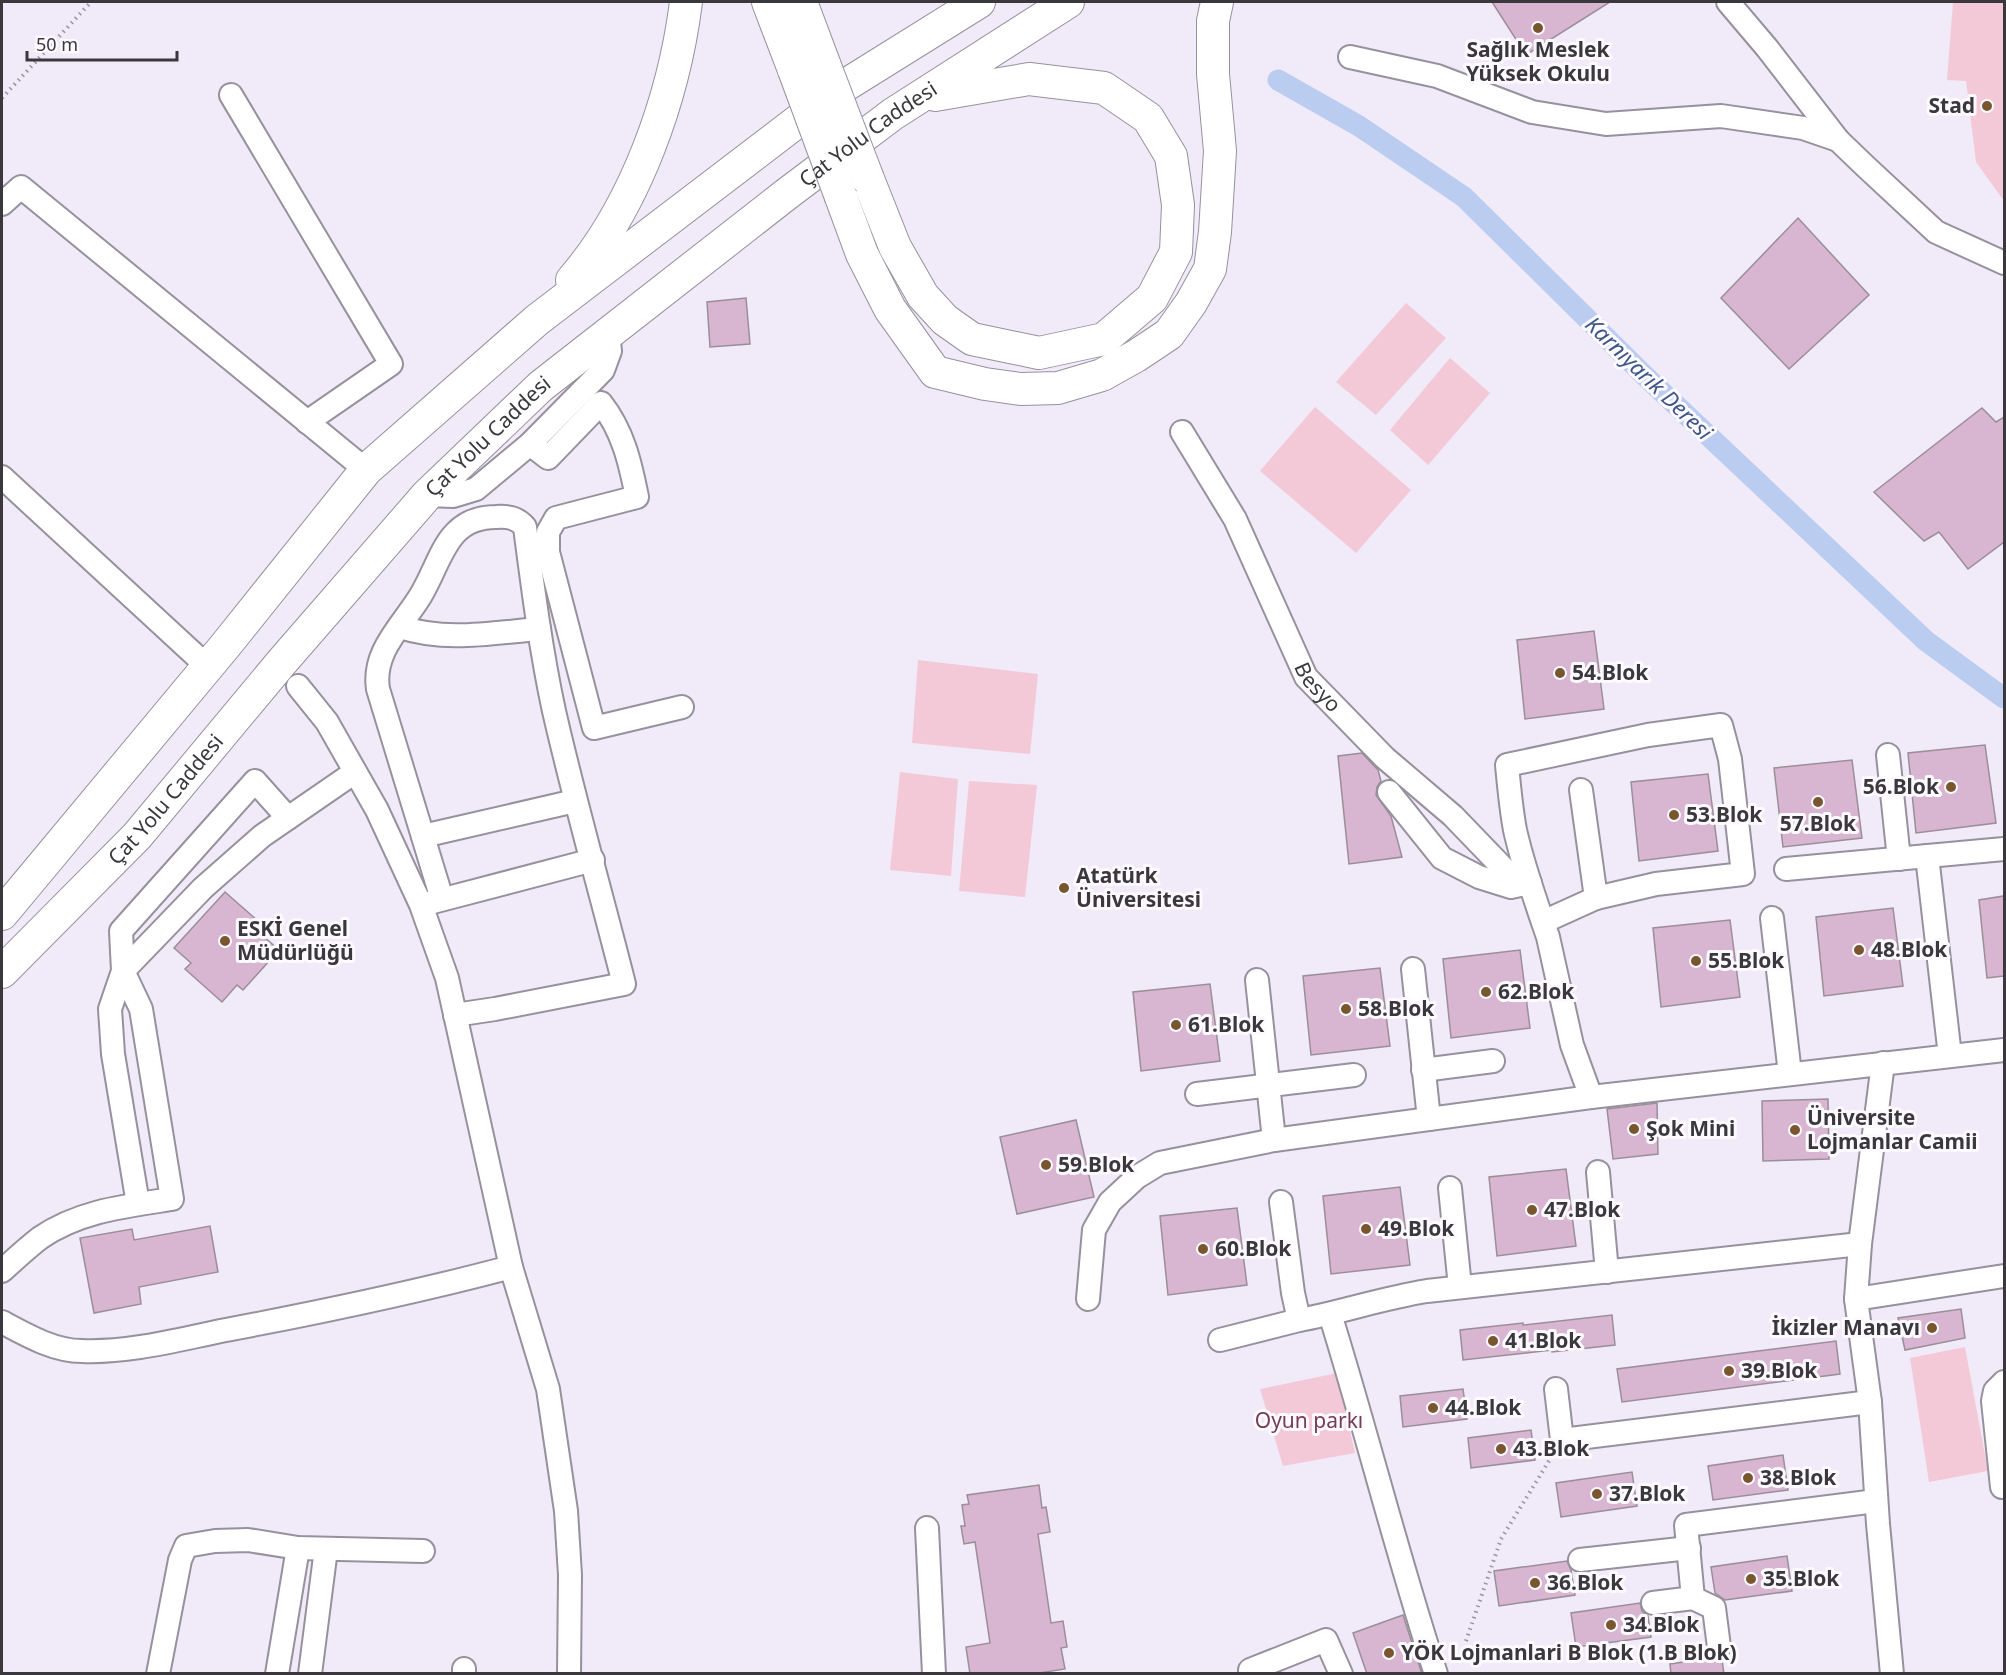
<svg xmlns="http://www.w3.org/2000/svg" width="2006" height="1675" font-family="'Noto Sans',sans-serif">
<rect width="100%" height="100%" fill="#f1eaf8"/>
<g fill="#f4c9d7">
<polygon points="1953,2 2004,2 2004,201 1976,162 1966,81 1947,80"/>
<polygon points="1406,303 1446,338 1376,415 1336,382"/>
<polygon points="1450,358 1490,393 1428,465 1390,430"/>
<polygon points="1315,407 1411,490 1356,553 1260,471"/>
<polygon points="918,660 1038,674 1030,754 912,743"/>
<polygon points="900,772 958,779 951,876 890,870"/>
<polygon points="969,781 1037,785 1025,897 959,891"/>
<polygon points="1965,1347 1988,1471 1929,1482 1910,1358"/>
<polygon points="1337,1373 1355,1453 1283,1466 1260,1389"/>
</g>
<g fill="none" stroke-linecap="round" stroke-linejoin="round">
<polyline stroke="#bacdf1" stroke-width="21" points="1278,80 1359,126 1464,197 1644,375 1926,641 2004,698"/>
</g>
<g fill="#d8b5d1" stroke="#9b8e98" stroke-width="1.5">
<polygon points="1492,2 1610,2 1526,55"/>
<polygon points="1798,218 1869,295 1789,369 1721,298"/>
<polygon points="746,298 750,344 710,347 707,302"/>
<polygon points="1982,408 1996,422 2004,417 2004,542 1968,569 1939,532 1924,541 1874,492"/>
<polygon points="1594,631 1604,709 1525,719 1517,640"/>
<polygon points="1985,745 1996,823 1916,833 1908,753"/>
<polygon points="1362,753 1378,770 1381,781 1377,787 1376,795 1391,816 1402,857 1349,864 1338,756"/>
<polygon points="1852,760 1862,838 1783,847 1774,768"/>
<polygon points="1708,774 1718,851 1639,861 1631,782"/>
<polygon points="225,892 267,929 262,935 279,950 243,990 237,985 222,1002 185,969 191,963 174,948"/>
<polygon points="2004,896 2004,976 1987,978 1979,900"/>
<polygon points="1893,908 1903,986 1824,996 1816,917"/>
<polygon points="1730,920 1740,997 1661,1007 1653,928"/>
<polygon points="1520,950 1530,1028 1451,1038 1443,959"/>
<polygon points="1380,968 1390,1046 1311,1055 1303,976"/>
<polygon points="1210,984 1220,1061 1141,1071 1133,992"/>
<polygon points="1828,1099 1829,1159 1763,1161 1762,1101"/>
<polygon points="1657,1103 1658,1154 1613,1159 1607,1109"/>
<polygon points="1076,1120 1094,1197 1017,1214 1000,1137"/>
<polygon points="1566,1169 1576,1246 1497,1256 1489,1177"/>
<polygon points="1400,1187 1410,1265 1331,1274 1323,1196"/>
<polygon points="1237,1208 1247,1285 1168,1295 1160,1216"/>
<polygon points="210,1226 218,1272 139,1287 141,1304 94,1313 80,1238 132,1229 134,1240"/>
<polygon points="1961,1309 1965,1338 1905,1350 1898,1318"/>
<polygon points="1612,1315 1615,1345 1552,1352 1552,1350 1463,1360 1460,1330 1523,1323 1523,1325"/>
<polygon points="1836,1341 1840,1374 1622,1402 1617,1369"/>
<polygon points="1463,1389 1467,1419 1403,1427 1400,1396"/>
<polygon points="1531,1430 1535,1460 1471,1468 1468,1438"/>
<polygon points="1783,1455 1788,1490 1713,1500 1708,1466"/>
<polygon points="1632,1472 1637,1506 1561,1517 1556,1483"/>
<polygon points="1039,1485 1042,1508 1046,1507 1050,1532 1038,1534 1051,1623 1063,1621 1067,1647 1061,1648 1065,1669 1033,1674 970,1674 966,1647 990,1643 975,1542 964,1544 961,1526 965,1526 962,1505 969,1504 967,1495"/>
<polygon points="1787,1556 1792,1591 1725,1600 1715,1593 1711,1567"/>
<polygon points="1567,1561 1571,1570 1575,1595 1499,1606 1494,1571"/>
<polygon points="1640,1603 1642,1611 1648,1616 1651,1637 1576,1647 1571,1613"/>
<polygon points="1403,1615 1422,1674 1367,1674 1353,1633"/>
<polygon points="1712,1658 1722,1660 1724,1674 1671,1674 1670,1664"/>
</g>
<g fill="none" stroke-linecap="round" stroke-linejoin="round">
<defs>
<g id="minor">
<polyline points="1728,2 1767,48 1838,140 1864,165 1936,232 2004,263"/>
<polyline points="1350,57 1437,76 1532,112 1606,124 1721,116 1803,128 1838,140"/>
<polyline points="231,95 391,364 307,422"/>
<polyline points="2,204 21,187 366,470"/>
<path id="s1" d="M1182 432 1235 519 1306 677 1385 758 1453 816 1507 872 1530 883"/>
<path d="M530 444 548 458 601 403C623 431 630 462 637 497L556 518 548 532V552L594 728 682 707"/>
<polyline points="2,477 208,667"/>
<polyline points="427,495 453,496 476,489 530,444 603,370 610,351 608,333"/>
<path d="M400 627C447 642 490 633 539 629"/>
<polyline points="298,686 327,722 377,810 421,905 447,978 511,1267 548,1389 566,1511 570,1575 569,1674"/>
<polyline points="1888,755 1899,859"/>
<polyline points="1581,790 1596,898"/>
<polyline points="1389,792 1442,858 1479,877 1511,887 1525,884"/>
<polyline points="423,836 575,801"/>
<polyline points="1927,856 1950,1056"/>
<polyline points="1786,869 2004,849"/>
<path d="M442 899 378 689C372 651 403 625 421 595 442 560 446 517 496 517 509 516 517 518 525 527 533 589 541 651 554 711 575 803 601 893 624 984L495 1009 455 1015"/>
<polyline points="429,903 593,860"/>
<polyline points="1772,918 1790,1074"/>
<path d="M1543 922 1596 898 1656 884 1743 874 1730 759 1721 725 1648 735 1507 765C1509 786 1511 809 1515 830 1523 866 1536 902 1548 937L1572 1045 1591 1097 2004 1050"/>
<polyline points="1413,969 1429,1119"/>
<polyline points="123,971 203,888 262,836 355,772"/>
<polyline points="1257,980 1274,1140"/>
<polyline points="1883,1063 1860,1244 1856,1299 1870,1402 1878,1524 1892,1674"/>
<polyline points="1423,1070 1493,1061"/>
<polyline points="1197,1094 1354,1075"/>
<polyline points="1598,1172 1607,1272"/>
<polyline points="1450,1188 1460,1287"/>
<path d="M1281 1202 1293 1293 1299 1320C1342 1312 1383 1298 1427 1291L1860 1244"/>
<polyline points="138,1204 113,1054 110,1009 123,971 121,931 255,781 288,818"/>
<path d="M2 1271C14 1260 27 1248 40 1238 79 1211 126 1206 172 1199L141 1009 123 971"/>
<polyline points="1088,1299 1094,1230 1110,1202 1137,1177 1160,1163 1274,1140 1591,1097"/>
<polyline points="1856,1299 2004,1276"/>
<path d="M1330 1314C1367 1433 1397 1555 1436 1674"/>
<path d="M2 1322C26 1335 54 1351 82 1351 130 1353 180 1339 226 1330 321 1312 417 1292 511 1267"/>
<polyline points="1220,1340 1299,1320"/>
<polyline points="2004,1382 1995,1391 1993,1401 2002,1487 2004,1487"/>
<polyline points="1556,1389 1562,1440 1870,1402"/>
<polyline points="927,1528 934,1674"/>
<polyline points="1580,1560 1689,1548"/>
<polyline points="1653,1603 1693,1598"/>
<polyline points="1719,1647 1714,1608 1693,1598 1686,1525 1876,1501"/>
<polyline points="464,1669 464,1674"/>
<polyline points="158,1674 180,1560 186,1546 215,1541 248,1540 298,1548 423,1551"/>
<polyline points="277,1674 298,1548"/>
<polyline points="310,1674 326,1549"/>
<polyline points="1251,1674 1250,1670 1326,1640 1341,1674"/>
</g>
<g id="highway">
<polyline points="768,2 794,70"/>
<polyline points="801,2 825,66"/>
<polyline points="868,179 895,247 923,296 945,320 972,339 1039,353 1104,339 1152,298 1176,252 1178,205 1171,156 1148,118 1104,88 1029,79 935,95"/>
<polyline points="841,197 862,254 890,309 935,372 985,384 1021,389 1058,388 1102,375 1136,356 1169,334 1191,303 1210,269 1215,232 1220,151 1213,74 1213,21 1217,2"/>
<path d="M572 280C636 206 674 97 686 2"/>
<polyline points="2,914 225,646 366,470 537,320 841,88 979,2"/>
<path id="s2" d="M2 972 137 836 281 663 427 495 541 386 788 193 893 114 1068 2"/>
</g>
</defs>
<use href="#minor" stroke="#97909d" stroke-width="26"/>
<use href="#highway" stroke="#97909d" stroke-width="34"/>
<g stroke="#98939c" stroke-width="4" stroke-dasharray="1.5 4.5" stroke-linecap="butt">
<polyline points="2,98 91,2"/>
<polyline points="1466,1641 1501,1539 1552,1456"/>
</g>
<use href="#minor" stroke="#fff" stroke-width="22"/>
<use href="#highway" stroke="#fff" stroke-width="32"/>
<defs>
<g id="highway-bridge">
<polyline points="825,66 868,179"/>
<polyline points="794,70 841,197"/>
</g>
</defs>
<use href="#highway-bridge" stroke="#97909d" stroke-width="34" stroke-linecap="butt"/>
<use href="#highway-bridge" stroke="#fff" stroke-width="32"/>
</g>
<g fill="#79562e" stroke="#fcf9ff" stroke-width="2">
<circle cx="1538" cy="28" r="6"/>
<circle cx="1987" cy="106" r="6"/>
<circle cx="1560" cy="673" r="6"/>
<circle cx="1951" cy="787" r="6"/>
<circle cx="1818" cy="802" r="6"/>
<circle cx="1674" cy="815" r="6"/>
<circle cx="1064" cy="888" r="6"/>
<circle cx="225" cy="941" r="6"/>
<circle cx="1859" cy="950" r="6"/>
<circle cx="1696" cy="961" r="6"/>
<circle cx="1486" cy="992" r="6"/>
<circle cx="1346" cy="1009" r="6"/>
<circle cx="1176" cy="1025" r="6"/>
<circle cx="1634" cy="1129" r="6"/>
<circle cx="1795" cy="1130" r="6"/>
<circle cx="1046" cy="1165" r="6"/>
<circle cx="1532" cy="1210" r="6"/>
<circle cx="1366" cy="1229" r="6"/>
<circle cx="1203" cy="1249" r="6"/>
<circle cx="1932" cy="1328" r="6"/>
<circle cx="1493" cy="1341" r="6"/>
<circle cx="1729" cy="1371" r="6"/>
<circle cx="1433" cy="1408" r="6"/>
<circle cx="1501" cy="1449" r="6"/>
<circle cx="1748" cy="1478" r="6"/>
<circle cx="1597" cy="1494" r="6"/>
<circle cx="1751" cy="1579" r="6"/>
<circle cx="1535" cy="1583" r="6"/>
<circle cx="1611" cy="1625" r="6"/>
<circle cx="1389" cy="1653" r="6"/>
</g>
<g text-anchor="middle" stroke-width="6" stroke-linejoin="round" paint-order="stroke">
<g font-size="21" font-weight="bold" fill="#3b383d" stroke="#fcf9ff" text-anchor="start">
<text x="1538" y="57" text-anchor="middle">Sağlık Meslek<tspan x="1538" dy="24">Yüksek Okulu</tspan></text>
<text x="1975" y="113" text-anchor="end">Stad</text>
<text x="1572" y="680">54.Blok</text>
<text x="1939" y="794" text-anchor="end">56.Blok</text>
<text x="1686" y="822">53.Blok</text>
<text x="1818" y="831" text-anchor="middle">57.Blok</text>
<text x="1076" y="883">Atatürk<tspan x="1076" dy="24">Üniversitesi</tspan></text>
<text x="237" y="936">ESKİ Genel<tspan x="237" dy="24">Müdürlüğü</tspan></text>
<text x="1871" y="957">48.Blok</text>
<text x="1708" y="968">55.Blok</text>
<text x="1498" y="999">62.Blok</text>
<text x="1358" y="1016">58.Blok</text>
<text x="1188" y="1032">61.Blok</text>
<text x="1807" y="1125">Üniversite<tspan x="1807" dy="24">Lojmanlar Camii</tspan></text>
<text x="1646" y="1136">Şok Mini</text>
<text x="1058" y="1172">59.Blok</text>
<text x="1544" y="1217">47.Blok</text>
<text x="1378" y="1236">49.Blok</text>
<text x="1215" y="1256">60.Blok</text>
<text x="1920" y="1335" text-anchor="end">İkizler Manavı</text>
<text x="1505" y="1348">41.Blok</text>
<text x="1741" y="1378">39.Blok</text>
<text x="1445" y="1415">44.Blok</text>
<text x="1513" y="1456">43.Blok</text>
<text x="1760" y="1485">38.Blok</text>
<text x="1609" y="1501">37.Blok</text>
<text x="1763" y="1586">35.Blok</text>
<text x="1547" y="1590">36.Blok</text>
<text x="1623" y="1632">34.Blok</text>
<text x="1401" y="1660">YÖK Lojmanlari B Blok (1.B Blok)</text>
</g>
<g font-size="21" fill="#3b383d" stroke="#fcf9ff">
<text dy="7" stroke="none"><textPath href="#s2" startOffset="1210">Çat Yolu Caddesi</textPath></text>
<text dy="7" stroke="none"><textPath href="#s2" startOffset="724">Çat Yolu Caddesi</textPath></text>
<text dy="7" stroke="none"><textPath href="#s1" startOffset="290">Besyo</textPath></text>
<text dy="7" stroke="none"><textPath href="#s2" startOffset="238">Çat Yolu Caddesi</textPath></text>
</g>
<g font-size="21" fill="#763d52" stroke="#fcf9ff">
<text x="1309" y="1428">Oyun parkı</text>
</g>
<g font-size="22" font-style="italic" fill="#3d5685" stroke="#fcf9ff">
<text transform="translate(1649 378) rotate(44)" y="8">Karnıyarık Deresi</text>
</g>
</g>
<rect width="2006" height="1675" fill="none" stroke="#3b383d" stroke-width="6"/>
<path d="M27 51v9h150v-9" fill="none" stroke="#3b383d" stroke-width="3"/>
<text x="36" y="51" font-size="18" fill="#3b383d" stroke="#fcf9ff" stroke-width="4.5" paint-order="stroke">50 m</text>
</svg>
